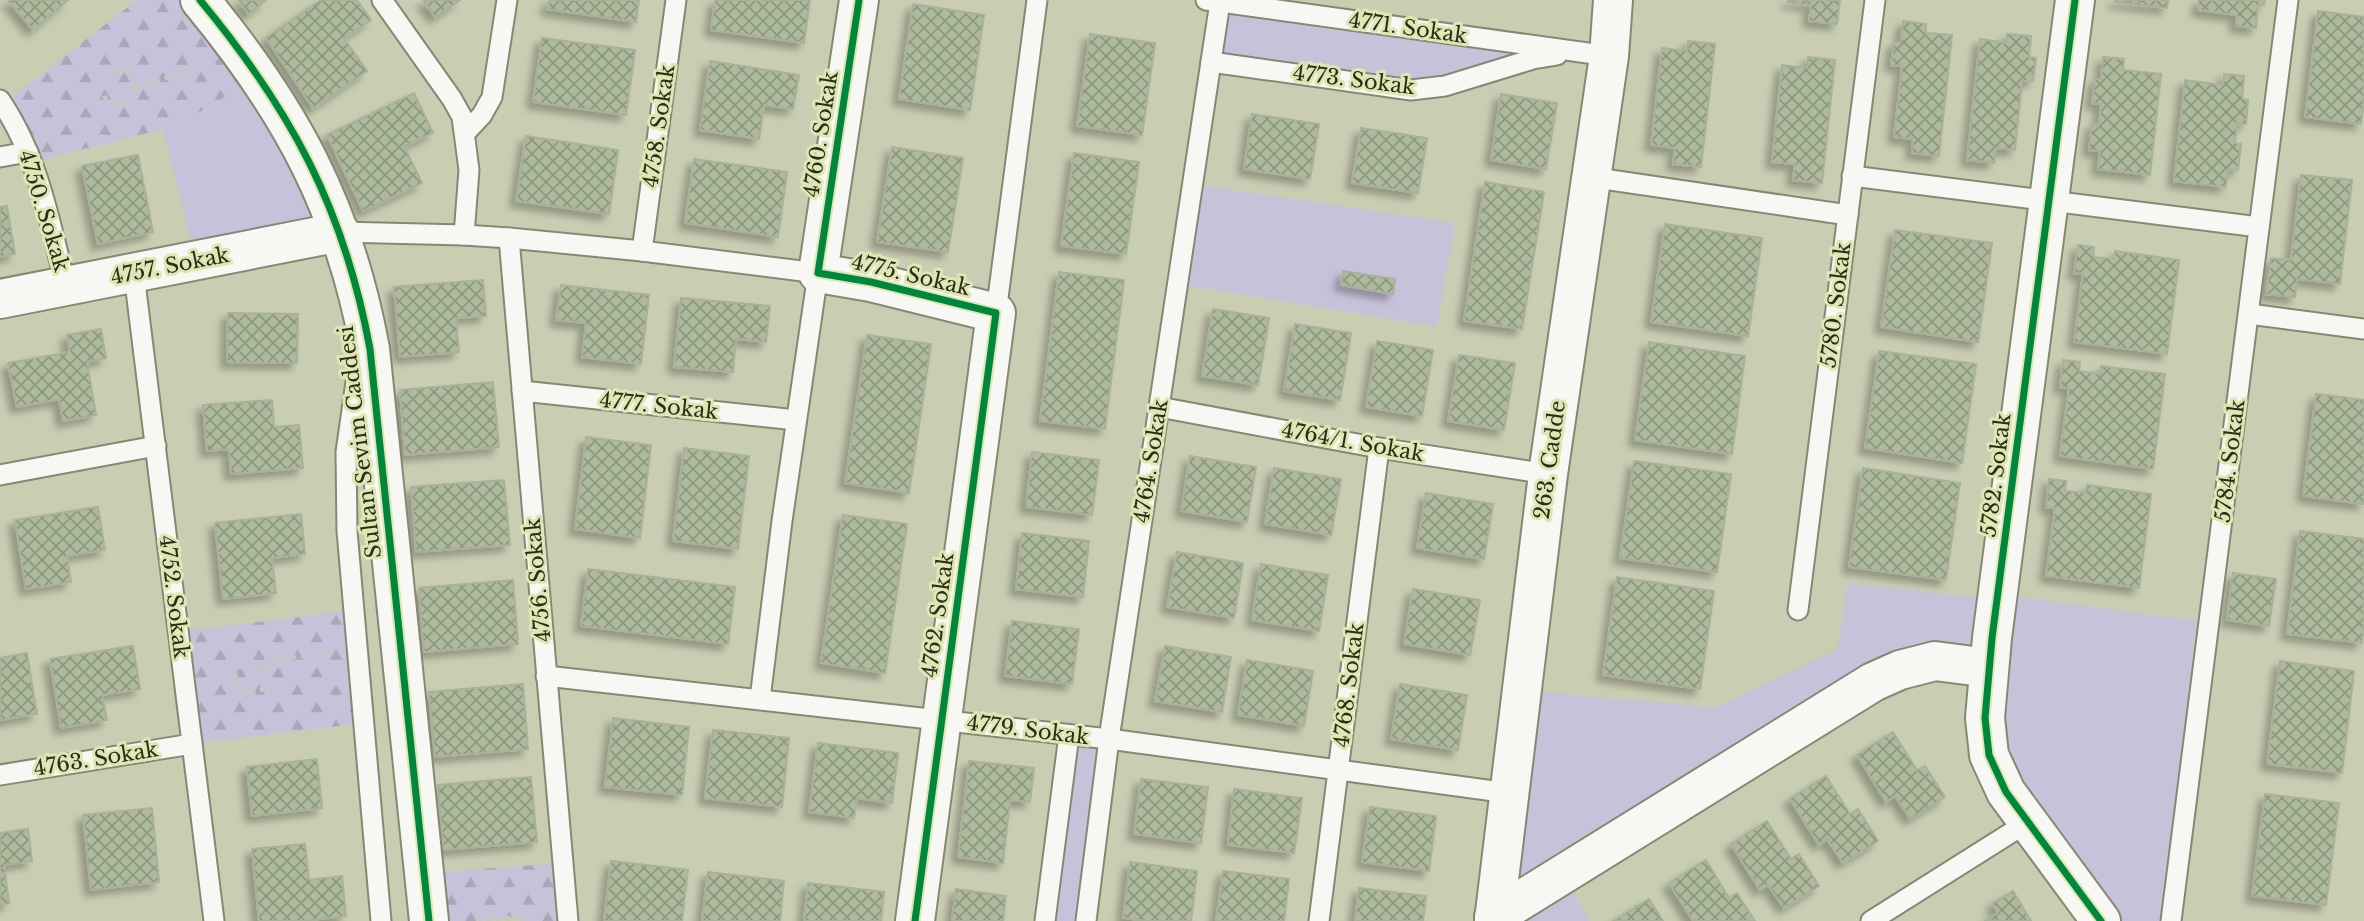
<svg xmlns="http://www.w3.org/2000/svg" width="2364" height="921" font-family="'Libre Baskerville',serif">
<defs>
<pattern id="forest-firs" width="22" height="20" patternUnits="userSpaceOnUse" patternTransform="scale(1.75)"><rect width="22" height="20" fill="#c8c1da"/><path d="M5 1l3.5 6h-7zM16 11l3.5 6h-7z" fill="#aca6ba"/></pattern>
<pattern id="building-cross-hatch" width="8" height="8" patternUnits="userSpaceOnUse" patternTransform="scale(1.75)"><rect width="8" height="8" fill="#adba9c"/><path d="M0 0l8 8M0 8l8-8" fill="none" stroke="#8d987e"/></pattern>
<filter id="shadow"><feDropShadow dx="-6" dy="6" stdDeviation="3.5" flood-color="#0004"/></filter>
</defs>
<rect width="100%" height="100%" fill="#c9cdb2"/>
<g fill="#c8c1da">
<polygon points="1226,12 1528,54 1444,79 1410,82 1220,55"/>
<polygon points="258,74 340,232 196,261 163,129 208,108"/>
<polygon points="1192,184 1455,223 1437,327 1178,284"/>
<polygon points="1848,583 1997,600 1989,668 1935,661 1563,876 1590,921 1494,921 1522,690 1714,708 1837,650"/>
<polygon points="2012,596 2197,621 2160,921 2118,921 2007,759 1999,716"/>
<polygon points="1073,741 1103,744 1081,921 1050,921"/>
</g>
<g fill="url(#forest-firs)">
<polygon points="137,0 200,0 258,74 208,108 163,129 33,162 3,104"/>
<polygon points="354,610 364,723 192,744 179,632"/>
<polygon points="563,863 568,921 520,921 519,917 476,921 429,921 424,873"/>
</g>
<g fill="url(#building-cross-hatch)" stroke="#aab09c" stroke-width="2" filter="url(#shadow)">
<polygon points="8,0 68,0 33,30"/>
<polygon points="238,0 266,0 249,14"/>
<polygon points="321,0 357,0 371,20 344,38 367,71 313,108 266,38"/>
<polygon points="423,0 460,0 435,17"/>
<polygon points="549,0 639,0 636,22 547,9"/>
<polygon points="715,0 810,0 804,43 711,30"/>
<polygon points="1788,0 1840,0 1837,24 1809,21 1811,5 1788,2"/>
<polygon points="2115,0 2168,0 2167,8 2115,2"/>
<polygon points="2199,0 2265,0 2264,5 2258,5 2256,28 2236,26 2237,15 2198,10"/>
<polygon points="913,4 984,15 970,110 899,99"/>
<polygon points="2318,11 2364,17 2364,100 2361,124 2305,117"/>
<polygon points="1903,21 1926,24 1926,33 1952,35 1939,156 1912,153 1913,139 1894,137 1902,66 1891,65 1894,42 1901,42"/>
<polygon points="1090,34 1155,43 1142,135 1077,126"/>
<polygon points="2007,34 2031,36 2029,57 2036,58 2033,81 2022,81 2015,150 1996,148 1994,163 1967,160 1980,39 2007,43"/>
<polygon points="542,38 635,50 626,115 533,102"/>
<polygon points="1688,41 1715,44 1701,167 1673,164 1675,148 1651,145 1662,48 1687,51"/>
<polygon points="1808,57 1835,60 1822,183 1793,180 1795,164 1772,162 1782,65 1807,68"/>
<polygon points="2103,57 2124,59 2123,70 2161,74 2150,175 2098,169 2100,151 2089,150 2092,124 2099,125 2101,104 2092,103 2095,79 2101,80"/>
<polygon points="710,61 799,75 793,109 764,105 759,139 700,130"/>
<polygon points="2224,74 2244,76 2242,99 2248,100 2246,124 2237,123 2235,143 2241,144 2238,170 2228,169 2226,187 2174,181 2185,80 2223,85"/>
<polygon points="414,93 433,133 404,146 422,183 363,211 327,135"/>
<polygon points="1501,94 1557,103 1546,169 1491,160"/>
<polygon points="1252,114 1319,124 1310,179 1244,169"/>
<polygon points="1361,128 1427,138 1418,193 1352,183"/>
<polygon points="526,136 618,150 609,214 516,201"/>
<polygon points="892,147 963,158 948,252 877,242"/>
<polygon points="1074,153 1139,162 1126,254 1061,246"/>
<polygon points="138,155 153,232 98,244 82,166"/>
<polygon points="694,159 787,172 778,237 685,223"/>
<polygon points="2301,175 2352,180 2340,284 2297,279 2295,297 2266,294 2271,258 2291,260"/>
<polygon points="1485,182 1544,192 1522,329 1464,321"/>
<polygon points="7,206 15,254 0,257 0,207"/>
<polygon points="1665,224 1762,238 1748,336 1651,322"/>
<polygon points="1895,230 1992,243 1978,342 1881,327"/>
<polygon points="2078,245 2094,247 2093,257 2114,259 2115,251 2179,260 2167,354 2074,342 2083,274 2074,273"/>
<polygon points="1343,271 1395,279 1393,294 1341,285"/>
<polygon points="1059,272 1124,280 1105,429 1040,421"/>
<polygon points="483,280 486,316 456,318 459,352 400,357 394,287"/>
<polygon points="561,285 649,295 641,364 582,357 586,323 556,320"/>
<polygon points="681,298 770,306 766,342 736,339 733,372 674,367"/>
<polygon points="1213,309 1269,318 1258,385 1202,376"/>
<polygon points="228,313 298,314 297,363 227,362"/>
<polygon points="1295,324 1351,333 1340,400 1284,391"/>
<polygon points="101,329 106,358 87,362 96,415 63,421 59,399 17,407 8,363 70,352 67,335"/>
<polygon points="867,335 931,344 909,493 845,483"/>
<polygon points="1377,341 1433,350 1422,416 1366,407"/>
<polygon points="1649,342 1745,356 1732,454 1635,440"/>
<polygon points="1879,351 1976,364 1962,463 1865,448"/>
<polygon points="1459,355 1515,363 1504,430 1448,421"/>
<polygon points="2063,360 2080,362 2079,371 2100,374 2101,366 2165,374 2153,469 2060,456 2069,388 2060,387"/>
<polygon points="493,382 499,447 405,455 400,390"/>
<polygon points="2316,394 2364,400 2364,504 2303,496"/>
<polygon points="272,400 274,427 299,425 303,468 231,474 229,449 207,451 203,405"/>
<polygon points="586,437 651,445 640,538 575,529"/>
<polygon points="684,448 749,456 738,549 673,541"/>
<polygon points="1032,452 1099,460 1092,515 1026,507"/>
<polygon points="1190,456 1256,467 1247,522 1181,511"/>
<polygon points="1634,461 1731,474 1717,572 1620,558"/>
<polygon points="1274,468 1341,479 1331,535 1265,524"/>
<polygon points="1863,468 1960,483 1946,580 1849,567"/>
<polygon points="2049,479 2066,481 2065,491 2086,493 2087,485 2151,494 2139,588 2046,576 2055,508 2046,507"/>
<polygon points="504,480 510,545 416,552 411,487"/>
<polygon points="1426,493 1493,504 1484,559 1417,548"/>
<polygon points="98,507 105,550 67,556 71,582 26,589 15,520"/>
<polygon points="301,514 305,554 272,558 276,593 223,599 215,523"/>
<polygon points="843,515 907,524 885,673 821,663"/>
<polygon points="2300,531 2364,539 2364,624 2362,643 2287,634"/>
<polygon points="1022,533 1089,541 1083,597 1016,589"/>
<polygon points="1177,552 1243,563 1234,618 1167,607"/>
<polygon points="1261,564 1328,575 1319,631 1252,620"/>
<polygon points="588,569 735,587 728,644 581,626"/>
<polygon points="2233,573 2276,579 2269,626 2227,620"/>
<polygon points="1617,577 1714,591 1700,689 1603,675"/>
<polygon points="513,580 518,644 424,652 419,588"/>
<polygon points="1413,589 1480,600 1470,655 1404,644"/>
<polygon points="1012,621 1079,629 1072,684 1005,676"/>
<polygon points="133,646 140,689 102,695 107,720 61,728 50,659"/>
<polygon points="1165,646 1231,657 1222,712 1155,701"/>
<polygon points="27,653 37,714 0,720 0,658"/>
<polygon points="1247,660 1313,671 1304,726 1238,715"/>
<polygon points="2280,661 2354,671 2342,773 2267,764"/>
<polygon points="523,684 528,749 435,757 429,692"/>
<polygon points="1400,684 1467,695 1458,750 1391,739"/>
<polygon points="613,718 689,727 682,795 605,787"/>
<polygon points="713,730 789,738 782,807 705,798"/>
<polygon points="1893,732 1917,770 1925,766 1945,797 1910,819 1895,796 1886,802 1857,755"/>
<polygon points="818,743 898,753 892,803 857,798 854,818 809,812"/>
<polygon points="317,759 322,808 252,816 247,767"/>
<polygon points="969,761 1034,768 1030,802 1010,800 1003,863 958,857"/>
<polygon points="1826,776 1850,814 1858,809 1878,841 1843,863 1827,839 1819,845 1790,799"/>
<polygon points="531,777 537,842 443,850 438,785"/>
<polygon points="1141,779 1208,787 1201,843 1134,834"/>
<polygon points="1234,789 1302,798 1294,853 1228,845"/>
<polygon points="2265,794 2339,803 2326,905 2252,896"/>
<polygon points="1370,807 1436,816 1429,871 1362,862"/>
<polygon points="152,808 159,882 91,890 83,815"/>
<polygon points="1767,821 1791,859 1799,854 1819,886 1784,908 1768,885 1760,890 1731,844"/>
<polygon points="28,829 32,861 4,865 9,903 0,905 0,833"/>
<polygon points="305,844 309,880 342,876 346,916 301,921 259,921 252,849"/>
<polygon points="1706,860 1729,898 1737,893 1755,921 1693,921 1669,883"/>
<polygon points="611,861 688,870 682,921 604,921"/>
<polygon points="1130,862 1197,871 1191,921 1147,921 1123,918"/>
<polygon points="1223,871 1289,879 1284,921 1216,921"/>
<polygon points="708,872 784,881 780,921 702,921"/>
<polygon points="808,883 884,892 881,921 804,921"/>
<polygon points="1359,888 1426,896 1423,921 1355,921"/>
<polygon points="956,889 1006,896 1003,921 952,921"/>
<polygon points="2013,891 2031,921 1985,921 1998,913 1992,904"/>
<polygon points="1649,899 1663,921 1613,921"/>
</g>
<g fill="none" stroke-linecap="round" stroke-linejoin="round">
<defs>
<g id="service">
<polyline points="382,0 452,99 462,117 469,170 464,235"/>
<polyline points="1206,0 1609,56"/>
<polyline points="1211,62 1411,90 1445,86 1533,59 1557,55"/>
<path d="M0 100C38 156 50 222 66 287"/>
<polyline points="465,133 482,115 492,97 507,0"/>
<polyline points="0,157 28,152"/>
<polyline points="1852,176 2259,227"/>
<polyline points="1590,177 1848,215"/>
<polyline points="340,232 464,235 509,238 642,251 818,273 782,521 760,699"/>
<polyline points="509,238 568,921"/>
<polyline points="642,251 676,0"/>
<polyline points="134,274 214,921"/>
<polyline points="996,313 1037,0"/>
<polyline points="2249,314 2364,329"/>
<polyline points="359,361 346,452 347,531 381,921"/>
<polyline points="522,391 796,420"/>
<polyline points="1159,407 1379,448 1548,474"/>
<polyline points="0,475 156,446"/>
<polyline points="1798,610 1875,0"/>
<polyline points="546,676 1109,739 1509,793"/>
<polyline points="0,775 192,744"/>
<polyline points="1045,921 1069,735"/>
<polyline points="1086,921 1109,739 1220,2"/>
<polyline points="1319,921 1379,448"/>
<polyline points="1871,921 2028,822"/>
<polyline points="2171,921 2288,0"/>
</g>
<g id="minor">
<path d="M200 0C291 110 344 208 370 349L429 921"/>
<polyline points="859,0 818,273 871,282 996,313 915,921"/>
<polyline points="2075,0 1992,638 1985,718 1989,755 2006,792 2101,921"/>
<polyline points="0,299 340,232"/>
<polyline points="1494,917 1873,682 1900,670 1935,661 1989,668"/>
<polyline points="1494,921 1548,474 1609,56 1613,0"/>
</g>
</defs>
<use href="#service" stroke="#868874" stroke-width="23"/>
<use href="#minor" stroke="#868874" stroke-width="42"/>
<g stroke="#c6c7c0" stroke-width="4.5" stroke-dasharray="5 5" stroke-linecap="butt">
<circle cx="119" cy="88" r="17"/>
<path d="M136 87C160 83 182 72 201 57"/>
<circle cx="251" cy="678" r="16"/>
<polyline points="263,667 283,658 332,653"/>
<polyline points="520,917 540,916"/>
<polyline points="476,921 520,917 520,921"/>
</g>
<use href="#service" stroke="#f7f8f3" stroke-width="19"/>
<use href="#minor" stroke="#f7f8f3" stroke-width="38"/>
<defs>
<g id="cycleway">
<path d="M200 0C291 110 344 208 370 349L429 921"/>
<polyline points="859,0 818,273 871,282 996,313 915,921"/>
<polyline points="2075,0 1992,638 1985,718 1989,755 2006,792 2101,921"/>
</g>
</defs>
<use href="#cycleway" stroke="#dee6b3" stroke-width="11"/>
<use href="#cycleway" stroke="#00873e" stroke-width="7"/>
</g>
<g text-anchor="middle" stroke-width="6" stroke-linejoin="round" paint-order="stroke">
<g font-size="21" fill="#2b2d1a" stroke="#dee6b3">
<text transform="translate(1408 28) rotate(8)" y="7">4771. Sokak</text>
<text transform="translate(1354 80) rotate(7)" y="7">4773. Sokak</text>
<text transform="translate(659 126) rotate(-82)" y="7">4758. Sokak</text>
<text transform="translate(821 134) rotate(-81)" y="7">4760. Sokak</text>
<text transform="translate(44 211) rotate(73)" y="7">4750. Sokak</text>
<text transform="translate(170 266) rotate(-11)" y="7">4757. Sokak</text>
<text transform="translate(911 275) rotate(13)" y="7">4775. Sokak</text>
<text transform="translate(1836 305) rotate(-83)" y="7">5780. Sokak</text>
<text transform="translate(659 406) rotate(6)" y="7">4777. Sokak</text>
<text transform="translate(360 442) rotate(-97)" y="7">Sultan Sevim Caddesi</text>
<text transform="translate(1353 442) rotate(10)" y="7">4764/1. Sokak</text>
<text transform="translate(1550 460) rotate(-82)" y="7">263. Cadde</text>
<text transform="translate(1151 461) rotate(-81)" y="7">4764. Sokak</text>
<text transform="translate(2230 461) rotate(-83)" y="7">5784. Sokak</text>
<text transform="translate(1996 475) rotate(-83)" y="7">5782. Sokak</text>
<text transform="translate(538 580) rotate(-95)" y="7">4756. Sokak</text>
<text transform="translate(174 597) rotate(83)" y="7">4752. Sokak</text>
<text transform="translate(938 615) rotate(-82)" y="7">4762. Sokak</text>
<text transform="translate(1349 685) rotate(-83)" y="7">4768. Sokak</text>
<text transform="translate(1028 730) rotate(7)" y="7">4779. Sokak</text>
<text transform="translate(96 759) rotate(-9)" y="7">4763. Sokak</text>
</g>
</g>
</svg>
